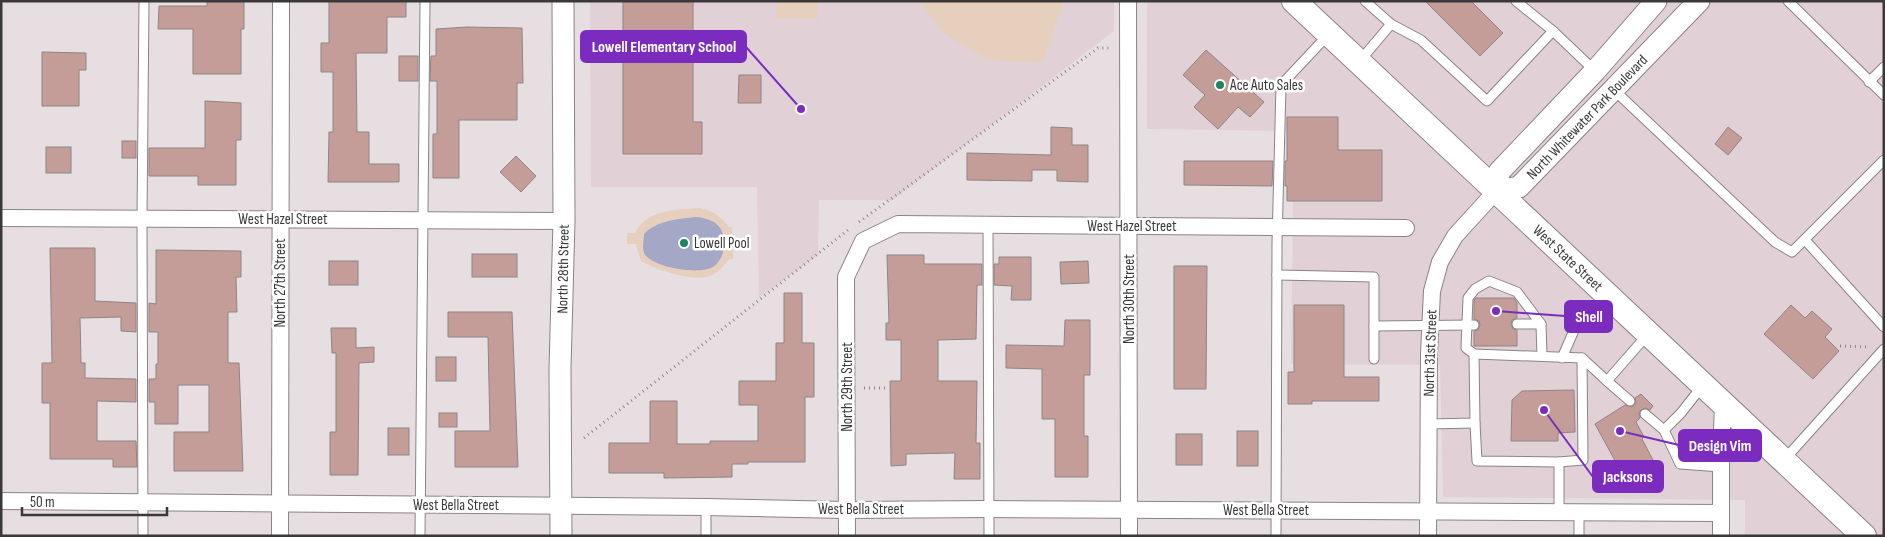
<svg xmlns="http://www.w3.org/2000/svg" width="1885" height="537" font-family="'Sofia Sans Condensed',sans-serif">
<rect width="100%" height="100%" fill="#e7dee1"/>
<g fill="#e2d0d7">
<polygon points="590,1 1114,1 1114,31 893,200 819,200 818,255 759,298 757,187 591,187"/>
<polygon points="1147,1 1884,1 1884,536 1745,536 1745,500 1443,497 1440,365 1291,364 1294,131 1147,129"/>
</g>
<g fill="#e6cfbc">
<polygon points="777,1 818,1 818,19 776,18"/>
<polygon points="920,1 1064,1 1042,63 988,60 942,32"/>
<path d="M700 208C713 211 721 216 729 227H732L733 259 728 260C724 266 718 273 710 276 692 282 657 270 641 261L636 244H627V233H635C637 230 639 226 642 223 656 210 681 209 700 208Z"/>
</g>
<path fill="#a5a7c7" d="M697 217C717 220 725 227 724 247 723 255 720 262 713 267 699 275 657 268 646 256 641 251 644 240 644 234 657 220 679 219 697 217Z"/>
<g fill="#c49d99" stroke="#8e8584">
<polygon points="207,1 244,1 244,29 241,29 241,74 193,74 193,29 158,29 159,6 207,6"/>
<polygon points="329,1 406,1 406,17 387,17 387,53 356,53 357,132 369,132 369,164 399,164 399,182 328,182 329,132 333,132 333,72 321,72 321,43 329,43"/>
<polygon points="623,1 693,1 693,122 702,122 702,154 623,154"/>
<polygon points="1425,1 1471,1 1503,33 1480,56"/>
<polygon points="467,27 522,28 523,83 517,83 517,120 459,120 459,178 433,178 433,134 437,134 437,81 430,81 431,56 436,56 436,29"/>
<polygon points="1206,50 1264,102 1250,117 1238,107 1218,129 1194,107 1205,95 1183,75"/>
<polygon points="42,52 86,53 86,70 79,70 79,106 42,106"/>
<rect x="399" y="56" width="19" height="25"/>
<polygon points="739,75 761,75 761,103 738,103"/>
<polygon points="205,101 241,103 241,140 236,140 236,185 198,185 198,176 149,176 149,148 205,148"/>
<polygon points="1287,117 1338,117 1338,150 1382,150 1382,201 1287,201 1287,186 1285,186 1285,161 1287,161"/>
<polygon points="1051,127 1072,128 1072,145 1088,145 1088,182 1057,181 1057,170 1032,170 1032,181 967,180 967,153 1051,155"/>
<polygon points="1728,127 1742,138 1728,155 1715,144"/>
<rect x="122" y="141" width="14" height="17"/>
<rect x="46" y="147" width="25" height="26"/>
<polygon points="516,156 536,176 521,192 500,172"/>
<polygon points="1184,161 1273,161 1272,186 1184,185"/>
<polygon points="50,248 95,248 95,301 136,303 136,332 121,331 121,317 80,318 81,363 85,363 85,378 136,379 136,402 97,401 97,441 136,441 137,467 113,467 113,459 50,459 50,403 42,403 42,363 52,363"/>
<polygon points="156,250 241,251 241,277 236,277 237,312 228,312 228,363 239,363 243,471 174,471 174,432 209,432 209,385 178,385 178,424 155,424 155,402 149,402 149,379 156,379 156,364 158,364 158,332 149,332 149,303 156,304"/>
<rect x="472" y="254" width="45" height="23"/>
<polygon points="887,255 924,255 924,264 982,264 982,285 977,285 976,339 938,340 938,381 977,381 976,443 980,443 980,479 954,479 955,453 906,454 906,465 891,466 890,381 901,381 901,340 886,340 886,323 889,323"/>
<polygon points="999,257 1031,257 1031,300 1011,300 1012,286 994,285 994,264 999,264"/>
<rect x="329" y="261" width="29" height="24"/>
<polygon points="1088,261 1089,283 1061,284 1060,262"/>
<polygon points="1174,266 1207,266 1206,389 1174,389"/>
<polygon points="784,293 802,293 802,343 814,343 814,397 805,397 805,462 748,462 748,464 732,464 732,477 664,478 664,473 609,473 609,443 650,443 650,401 677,401 677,444 710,444 710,441 758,441 758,405 739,405 739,381 776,381 776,343 784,343"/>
<polygon points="1476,298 1514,298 1517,303 1517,318 1512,320 1511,324 1513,329 1517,330 1517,346 1474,346 1474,331 1478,330 1480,325 1479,321 1474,319 1474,300"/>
<polygon points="1294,305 1344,305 1344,377 1379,377 1379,401 1312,401 1312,404 1288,404 1288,372 1294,372"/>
<polygon points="1791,305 1805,318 1812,311 1832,329 1825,337 1839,351 1813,379 1764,334"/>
<polygon points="448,312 512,312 518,467 455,467 455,431 490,431 488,337 448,337"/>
<polygon points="1065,320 1090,320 1090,375 1084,375 1084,436 1088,436 1088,477 1055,477 1055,419 1042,419 1042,369 1006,368 1006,345 1064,346"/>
<polygon points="331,328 356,328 356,348 374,347 374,362 359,363 358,475 330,475 330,432 336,432 336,353 332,353"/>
<rect x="436" y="357" width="20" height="24"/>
<polygon points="1574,390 1575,432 1558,433 1558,441 1511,441 1512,400 1522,391"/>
<polygon points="1641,394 1653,406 1650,410 1646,408 1641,410 1639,413 1640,418 1636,422 1644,437 1642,439 1655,464 1625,479 1595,424 1625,405 1632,407 1636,403 1635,398"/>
<rect x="439" y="413" width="18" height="14"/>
<rect x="388" y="428" width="21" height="27"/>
<rect x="1237" y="431" width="21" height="35"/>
<rect x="1176" y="434" width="26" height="31"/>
</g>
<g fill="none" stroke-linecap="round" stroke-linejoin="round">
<defs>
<g id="service">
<polyline points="1365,1 1391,24"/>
<polyline points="1516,1 1553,31"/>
<polyline points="1788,1 1884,95"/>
<polyline points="1359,62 1391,24 1421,40 1487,101 1553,31 1595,71"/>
<polyline points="1869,82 1884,67"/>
<polyline points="1614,90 1775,242 1792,252 1884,160"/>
<polyline points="988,225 989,536"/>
<polyline points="1805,240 1884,327"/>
<polyline points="1277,275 1374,277 1374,359"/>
<polyline points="1517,324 1541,324"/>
<polyline points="1374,326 1474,325"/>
<polyline points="1474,354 1466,348 1468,298 1475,289 1489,281 1517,292 1541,324 1542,356"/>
<polyline points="1562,358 1578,321 1608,296"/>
<polyline points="1607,381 1630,401"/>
<polyline points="1703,385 1681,413 1664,430 1680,464 1721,467"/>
<polyline points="1645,414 1664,430"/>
<polyline points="1475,423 1477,461 1559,462"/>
<polyline points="1428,424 1475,423 1474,354 1582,358 1607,381 1648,334"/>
<polyline points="1784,460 1884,349"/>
<polyline points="1559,512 1559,462 1583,460 1582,358"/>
<polyline points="143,536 142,219 144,1"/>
<polyline points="420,536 425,1"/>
<polyline points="706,536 706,507"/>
<polyline points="1276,536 1277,243 1281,85 1328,35"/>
<polyline points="1579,536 1579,512"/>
</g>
<g id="minor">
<polyline points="1128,1 1129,536"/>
<polyline points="1,218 564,221"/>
<polyline points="1,501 706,507 847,510 989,509 1721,513"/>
<polyline points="280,536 281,1"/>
<polyline points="847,536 846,277 863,241 898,224 1406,228"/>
<polyline points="1428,536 1429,354 1432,291 1440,262 1455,236 1496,191"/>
<polyline points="1721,536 1721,456 1723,404"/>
</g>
<g id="tertiary">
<polyline points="1656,1 1595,71 1499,172 1496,191 1519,187 1699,1"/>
<polyline points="561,536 560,369 564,221 563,1"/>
</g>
<polyline id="secondary" points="1294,1 1864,536"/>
</defs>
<use href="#service" stroke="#8b8386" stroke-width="11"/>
<use href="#minor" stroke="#8b8386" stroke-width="18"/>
<use href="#tertiary" stroke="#8b8386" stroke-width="23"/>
<use href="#secondary" stroke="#8b8386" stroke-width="26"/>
<g stroke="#908a8c" stroke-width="3" stroke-dasharray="1 4" stroke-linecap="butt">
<polyline points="859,222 1098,48 1112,48"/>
<polyline points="1840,346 1868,347"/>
<polyline points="864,388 889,388"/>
<polyline points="584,438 848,230"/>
</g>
<use href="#service" stroke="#fff" stroke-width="9"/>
<use href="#minor" stroke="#fff" stroke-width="16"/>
<use href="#tertiary" stroke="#fff" stroke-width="21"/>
<use href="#secondary" stroke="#fff" stroke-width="24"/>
</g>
<g fill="#1b8561" stroke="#fff" stroke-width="2">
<circle cx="1220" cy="85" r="5"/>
<circle cx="684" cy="243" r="5"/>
</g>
<g text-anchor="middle" stroke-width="5" stroke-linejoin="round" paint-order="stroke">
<g font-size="15" fill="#3b3839" stroke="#fff" text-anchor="start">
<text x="1230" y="90">Ace Auto Sales</text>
<text x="694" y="248">Lowell Pool</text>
</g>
<g font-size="15" fill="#3b3839" stroke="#fff">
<text transform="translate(1587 117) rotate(-46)" y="5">North Whitewater Park Boulevard</text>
<text x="283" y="224">West Hazel Street</text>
<text x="1132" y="231">West Hazel Street</text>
<text transform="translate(1568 258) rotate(43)" y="5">West State Street</text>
<text transform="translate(563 269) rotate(-89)" y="5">North 28th Street</text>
<text transform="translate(280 283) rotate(-90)" y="5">North 27th Street</text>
<text transform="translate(1129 299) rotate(-90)" y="5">North 30th Street</text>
<text transform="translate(1430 353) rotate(-88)" y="5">North 31st Street</text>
<text transform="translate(847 387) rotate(-90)" y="5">North 29th Street</text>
<text x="456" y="510">West Bella Street</text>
<text x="861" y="514">West Bella Street</text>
<text x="1266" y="515">West Bella Street</text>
</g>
</g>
<path fill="none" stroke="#7b2cbf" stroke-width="2" d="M801 109L746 47M1496 311L1565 316M1620 431L1679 445M1544 410L1593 477"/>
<g fill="#7b2cbf" stroke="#fff" stroke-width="2">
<circle cx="801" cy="109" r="5"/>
<circle cx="1496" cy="311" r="5"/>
<circle cx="1620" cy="431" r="5"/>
<circle cx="1544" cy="410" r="5"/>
</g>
<g fill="#7b2cbf" stroke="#7b2cbf" stroke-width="2">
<rect x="581" y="31" width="165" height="31" rx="5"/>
<rect x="1565" y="301" width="47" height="31" rx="5"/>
<rect x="1679" y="430" width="82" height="31" rx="5"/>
<rect x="1593" y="461" width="70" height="31" rx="5"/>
</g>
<g font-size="16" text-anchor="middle" font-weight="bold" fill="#fff">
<text x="664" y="52">Lowell Elementary School</text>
<text x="1589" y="322">Shell</text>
<text x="1720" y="451">Design Vim</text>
<text x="1628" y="482">Jacksons</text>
</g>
<rect width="1885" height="537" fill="none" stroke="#3b3839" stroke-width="5"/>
<path d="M22 507v8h145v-8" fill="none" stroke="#3b3839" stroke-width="2.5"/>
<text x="30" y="507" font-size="15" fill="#3b3839" stroke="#ffffff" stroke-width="4" paint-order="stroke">50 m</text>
</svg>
